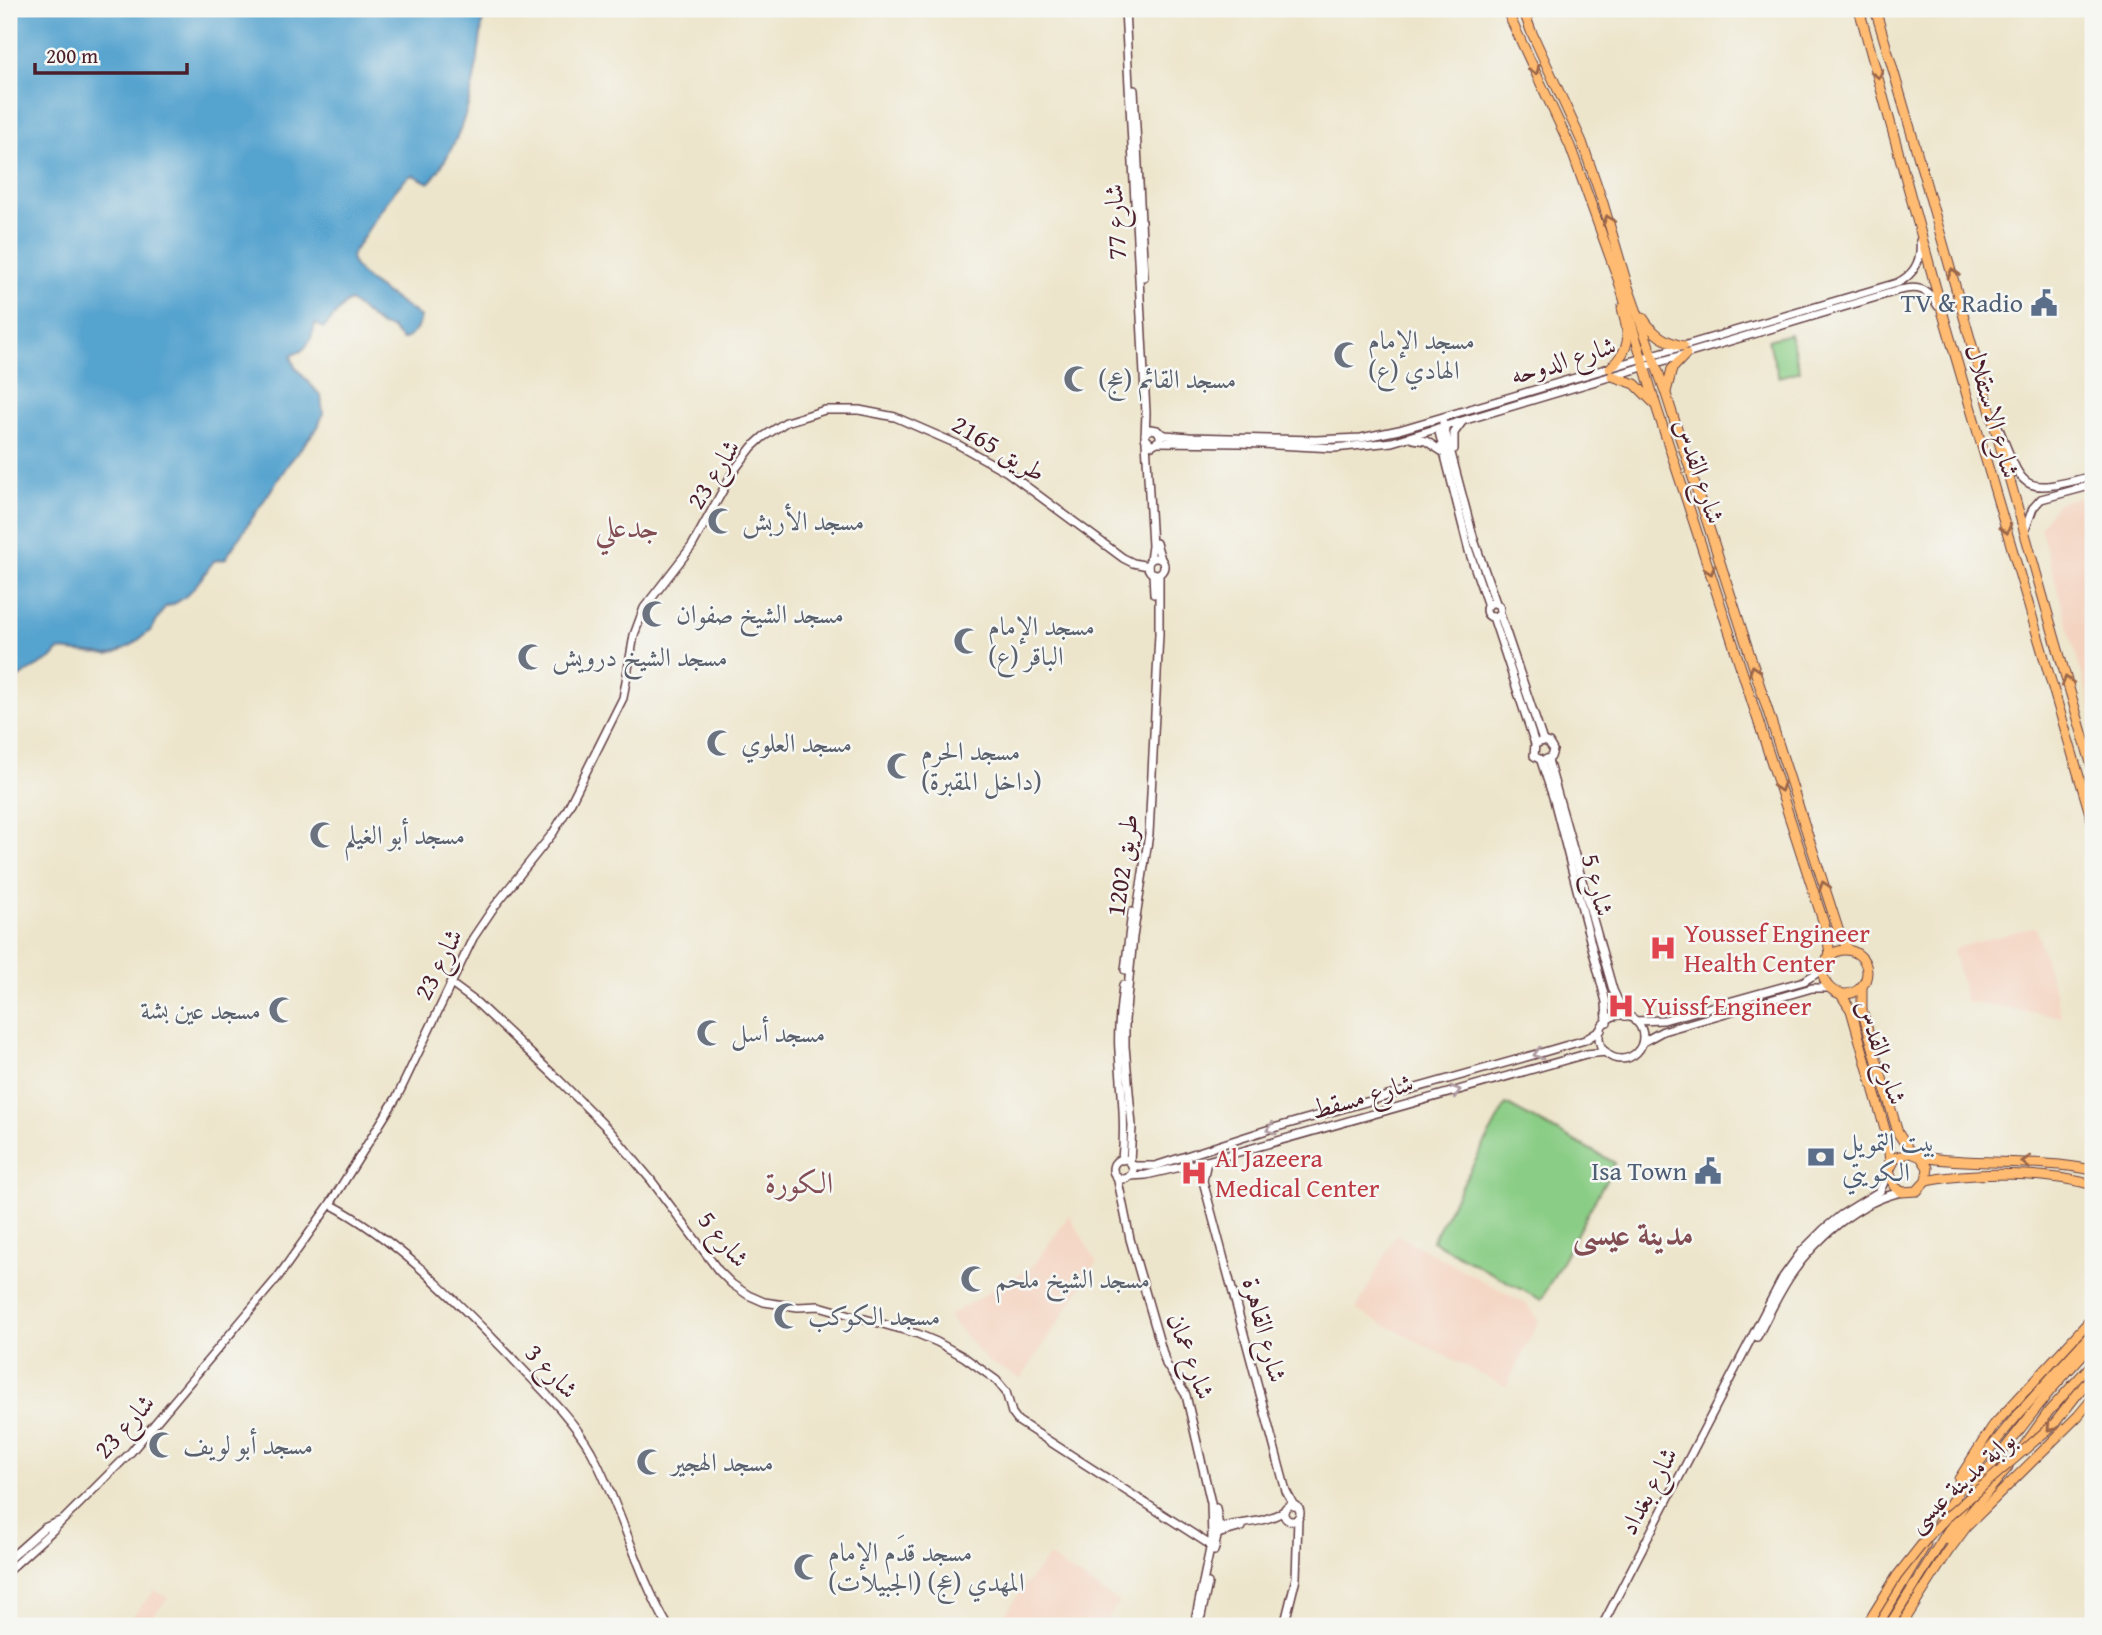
<svg xmlns="http://www.w3.org/2000/svg" width="2102" height="1635" font-family="'Gentium Book Plus',Amiri,serif">
<rect width="100%" height="100%" fill="#f6f6f2"/>
<filter id="ink" filterUnits="userSpaceOnUse"><feTurbulence type="fractalNoise" baseFrequency=".0143" numOctaves="2"/><feDisplacementMap in="SourceGraphic" scale="14" xChannelSelector="R" yChannelSelector="G"/><feConvolveMatrix kernelMatrix="1 2 1 2 8 2 1 2 1" color-interpolation-filters="sRGB"/></filter>
<filter id="wash" filterUnits="userSpaceOnUse"><feTurbulence type="fractalNoise" baseFrequency=".00686" numOctaves="4" result="noise"/><feDisplacementMap in="SourceGraphic" scale="28" xChannelSelector="R" yChannelSelector="G"/><feGaussianBlur stdDeviation="1.57" result="paint"/><feColorMatrix in="noise" values="0 0 0 0 0 0 0 0 0 0 0 0 0 0 0 0 0 1.4 0 .05"/><feComposite in="paint" operator="in"/></filter>
<g filter="url(#wash)">
<rect width="100%" height="100%" fill="#ede5cb"/>
<g fill="#f4d3c0">
<polygon points="2077,497 2087,504 2093,502 2093,714 2040,527 2058,503"/>
<polygon points="2033,927 2036,928 2062,1017 1966,1002 1953,949"/>
<polygon points="1069,1215 1097,1263 1021,1379 987,1361 948,1316 1034,1265"/>
<polygon points="1396,1234 1526,1304 1539,1321 1506,1387 1356,1310"/>
<polygon points="1049,1557 1118,1602 1103,1626 1000,1624 1022,1588"/>
<polygon points="155,1590 168,1598 144,1626 124,1626"/>
</g>
<g fill="#8acd86" stroke="#6a7658" stroke-width="2">
<polygon points="1790,334 1800,371 1779,377 1768,340"/>
<polygon points="1506,1104 1615,1163 1541,1300 1432,1241"/>
</g>
<path fill="#55a3cf" stroke="#50617d" stroke-width="2" d="M9 9H481L483 16C477 75 468 136 429 183L413 175C398 178 362 240 351 256 353 279 404 302 420 317 420 327 411 338 402 340L391 328 381 326 350 301 345 304 324 328 315 324C314 332 309 346 301 351 298 353 294 353 291 356L295 367 321 396 323 414 318 427 289 463 225 559 214 561C200 579 189 601 165 607L151 630 132 645 116 653 108 655 59 650 51 659 20 676 9 687Z"/>
</g>
<g filter="url(#ink)">
<g fill="none" stroke-linecap="round" stroke-linejoin="round">
<defs>
<g id="minor">
<polyline points="1125,9 1146,413 1145,438 1152,445 1160,440 1160,435 1157,430 1150,429 1145,434"/>
<polyline points="1134,90 1144,277"/>
<polyline points="1443,423 1474,540 1496,603"/>
<path d="M1997 424C2025 492 2019 495 2093 476"/>
<polyline points="1438,428 1469,551 1488,606"/>
<path d="M1159 432 1165 435 1189 437 1316 440 1361 438 1399 430 1897 283C1914 275 1922 260 1920 241"/>
<polyline points="1413,439 1426,441 1443,452"/>
<polyline points="1146,441 1152,546 1150,560"/>
<path d="M1158 442 1241 443 1334 448 1392 442 1900 290C1918 286 1928 288 1938 306"/>
<polyline points="1454,449 1454,433 1462,422"/>
<polyline points="2025,530 2033,508 2041,499 2093,485"/>
<polyline points="1156,543 1161,559"/>
<circle cx="1156" cy="566" r="8"/>
<polyline points="1153,573 1154,594"/>
<circle cx="1493" cy="610" r="7"/>
<polyline points="1500,614 1543,741"/>
<polyline points="1493,617 1535,744 1534,756 1543,761 1551,757 1553,750 1549,743 1543,741 1535,744"/>
<polyline points="1548,760 1613,990 1625,1016"/>
<polyline points="1541,761 1554,800 1606,1002 1607,1022"/>
<polyline points="1125,970 1132,912"/>
<polyline points="450,983 476,1002 559,1080 610,1131 651,1180 718,1270 732,1284 748,1295 764,1302 798,1307 819,1306 918,1334 937,1342 964,1357 996,1380 1006,1392 1012,1413 1018,1421 1215,1548"/>
<circle cx="1621" cy="1037" r="22"/>
<polyline points="1635,1021 1664,1020 1804,981 1822,970"/>
<polyline points="1643,1042 1663,1031 1812,988 1829,988"/>
<circle cx="1123" cy="1169" r="10"/>
<path d="M1122 1160C1126 1122 1121 1088 1119 1051 1117 1029 1121 1007 1123 985"/>
<polyline points="1207,1161 1203,1181 1286,1491 1294,1506"/>
<polyline points="1130,1162 1132,1126 1125,1046 1125,1020 1133,937 1149,834 1159,634 1159,574"/>
<polyline points="1132,1166 1155,1166 1270,1129 1537,1054 1585,1040 1601,1030"/>
<polyline points="1117,1176 1130,1239 1166,1364 1186,1395 1211,1503 1212,1539 1194,1626"/>
<polyline points="1130,1176 1146,1175 1207,1161 1586,1054 1606,1052"/>
<path d="M330 1204C400 1241 457 1302 512 1358 539 1387 571 1416 591 1451 621 1507 636 1571 668 1626"/>
<path d="M1757 1337C1768 1316 1778 1294 1791 1275 1816 1238 1858 1201 1902 1192"/>
<circle cx="1292" cy="1513" r="8"/>
<path d="M1218 1528C1241 1522 1263 1524 1284 1511"/>
<polyline points="1214,1535 1242,1527"/>
<polyline points="1214,1551 1219,1527 1216,1508"/>
<polyline points="9,1559 44,1528 60,1521"/>
<polyline points="9,1570 52,1531 131,1452 278,1277 330,1204 398,1095 473,938 494,907 553,833 567,810 623,698 634,635 644,608 692,546 733,472 752,447 763,437 786,422 825,410 859,410 895,417 957,444 1007,472 1123,558 1133,563 1148,566"/>
<polyline points="1201,1616 1208,1583"/>
<polyline points="1284,1626 1296,1578 1298,1518"/>
<polyline points="1602,1626 1783,1277 1802,1251 1824,1229 1841,1215 1880,1191 1889,1171"/>
</g>
<g id="major">
<polyline points="1506,9 1570,146 1618,279 1657,409 1827,933 1830,955"/>
<polyline points="1523,9 1531,31 1582,142 1603,203 1627,284 1666,394 1838,929 1848,950"/>
<polyline points="1859,9 1943,314 2093,824"/>
<path d="M1875 9C1951 262 2018 517 2093 770"/>
<path d="M1643 318C1653 334 1665 342 1683 346"/>
<path d="M1610 368C1633 347 1629 336 1622 308"/>
<polyline points="1612,376 1635,384 1653,402"/>
<polyline points="1666,392 1672,369 1686,354"/>
<circle cx="1845" cy="972" r="22"/>
<polyline points="1862,986 1862,1010 1898,1133 1911,1153 1921,1157 1928,1168 1926,1181 1917,1191 1902,1192 1894,1186 1889,1171 1896,1157 1911,1153"/>
<polyline points="1840,993 1851,1010 1888,1140 1890,1165"/>
<path d="M1921 1157C1978 1166 2036 1158 2093 1170"/>
<path d="M1926 1181C1975 1171 2046 1172 2093 1185"/>
<polyline points="2019,1453 2049,1411 2093,1363"/>
<polyline points="1959,1479 1993,1426 2093,1317"/>
<path d="M1938 1523C1981 1451 2036 1394 2093 1332"/>
<polyline points="1948,1540 2008,1467"/>
<polyline points="1877,1626 1926,1544"/>
<polyline points="1889,1626 1977,1484 2049,1392 2093,1343"/>
<polyline points="1901,1626 1947,1553 1967,1526 2078,1416 2093,1398"/>
</g>
</defs>
<use href="#minor" stroke="#623d43" stroke-width="10"/>
<use href="#major" stroke="#623d43" stroke-width="11"/>
<use href="#minor" stroke="#fff" stroke-width="7"/>
<use href="#major" stroke="#febb71" stroke-width="9"/>
<defs>
<polyline id="major-bridge" points="1866,1626 1897,1576 1927,1538 1946,1518 2054,1424 2093,1374"/>
</defs>
<use href="#major-bridge" stroke="#623d43" stroke-width="11" stroke-linecap="butt"/>
<use href="#major-bridge" stroke="#febb71" stroke-width="9"/>
</g>
<defs><path id="oneway-chevron" d="M-2-3.5L2.5 0L-2 3.5" fill="none" stroke-width="1.6" stroke-linecap="round" stroke-linejoin="round" transform="scale(1.75)"/></defs>
<g stroke="#9b654a">
<use href="#oneway-chevron" transform="translate(1535 70) rotate(65)"/>
<use href="#oneway-chevron" transform="translate(1878 74) rotate(74)"/>
<use href="#oneway-chevron" transform="translate(1608 220) rotate(-107)"/>
<use href="#oneway-chevron" transform="translate(1953 273) rotate(-106)"/>
<use href="#oneway-chevron" transform="translate(2006 529) rotate(74)"/>
<use href="#oneway-chevron" transform="translate(1710 570) rotate(72)"/>
<use href="#oneway-chevron" transform="translate(1754 670) rotate(-108)"/>
<use href="#oneway-chevron" transform="translate(2067 681) rotate(-107)"/>
<use href="#oneway-chevron" transform="translate(1780 787) rotate(72)"/>
<use href="#oneway-chevron" transform="translate(1824 886) rotate(-108)"/>
<use href="#oneway-chevron" transform="translate(2026 1162) rotate(-177)"/>
<use href="#oneway-chevron" transform="translate(2051 1427) rotate(134)"/>
</g>
<g stroke="#ae9aa0">
<use href="#oneway-chevron" transform="translate(1538 1054) rotate(164)"/>
<use href="#oneway-chevron" transform="translate(1456 1091) rotate(-16)"/>
<use href="#oneway-chevron" transform="translate(1271 1129) rotate(163)"/>
</g>
</g>
<defs>
<symbol id="civic-bare" viewBox="-9 -9 18 18"><path d="M-.6-6.5H3V-4.5H.6V-3L4-1V1h2V6H-6V1h2V-1L-.6-3ZM-1.2 2.5V6h2.4V2.5Z" fill="#5c6f8a" stroke="#f6f6f2" stroke-width="2.5" paint-order="stroke"/></symbol>
<symbol id="mosque-bare" viewBox="-9 -9 18 18"><path d="M3.5-4.9A6 6 0 1 0 3.5 4.9A5 5 0 1 1 3.5-4.9Z" fill="#6b7280" stroke="#f6f6f2" stroke-width="2.5" paint-order="stroke"/></symbol>
<symbol id="hospital-bare" viewBox="-9 -9 18 18"><path d="M-5-5h3v3.5h4V-5h3V5h-3V1.5h-4V5h-3Z" fill="#e0444e" stroke="#f6f6f2" stroke-width="2.5" paint-order="stroke"/></symbol>
<symbol id="bank-bare" viewBox="-9 -9 18 18"><path d="M-6-4H6V4H-6ZM0-2.3a2.3 2.3 0 1 0 0 4.6a2.3 2.3 0 1 0 0-4.6Z" fill="#5c6f8a" stroke="#f6f6f2" stroke-width="2.5" paint-order="stroke"/></symbol>
</defs>
<g fill-rule="evenodd">
<use href="#civic-bare" x="2025" y="284" width="38" height="38"/>
<use href="#mosque-bare" x="1328" y="336" width="38" height="38"/>
<use href="#mosque-bare" x="1058" y="360" width="38" height="38"/>
<use href="#mosque-bare" x="702" y="502" width="38" height="38"/>
<use href="#mosque-bare" x="636" y="595" width="38" height="38"/>
<use href="#mosque-bare" x="948" y="622" width="38" height="38"/>
<use href="#mosque-bare" x="512" y="638" width="38" height="38"/>
<use href="#mosque-bare" x="701" y="724" width="38" height="38"/>
<use href="#mosque-bare" x="881" y="747" width="38" height="38"/>
<use href="#mosque-bare" x="304" y="816" width="38" height="38"/>
<use href="#hospital-bare" x="1644" y="929" width="38" height="38"/>
<use href="#hospital-bare" x="1602" y="987" width="38" height="38"/>
<use href="#mosque-bare" x="263" y="991" width="38" height="38"/>
<use href="#mosque-bare" x="691" y="1014" width="38" height="38"/>
<use href="#bank-bare" x="1802" y="1138" width="38" height="38"/>
<use href="#civic-bare" x="1689" y="1152" width="38" height="38"/>
<use href="#hospital-bare" x="1175" y="1154" width="38" height="38"/>
<use href="#mosque-bare" x="955" y="1260" width="38" height="38"/>
<use href="#mosque-bare" x="768" y="1297" width="38" height="38"/>
<use href="#mosque-bare" x="143" y="1426" width="38" height="38"/>
<use href="#mosque-bare" x="631" y="1443" width="38" height="38"/>
<use href="#mosque-bare" x="788" y="1548" width="38" height="38"/>
</g>
<g text-anchor="middle" stroke-width="5" stroke-linejoin="round" paint-order="stroke">
<g font-size="26" fill="#4a1f2b" stroke="#f6f6f2">
<text transform="translate(1115 222) rotate(-93)" y="9">شارع 77</text>
<text transform="translate(1563 360) rotate(-17)" y="9">شارع الدوحه</text>
<text transform="translate(1993 411) rotate(74)" y="9">شارع الاستقلال</text>
<text transform="translate(999 448) rotate(31)" y="9">طريق 2165</text>
<text transform="translate(1700 471) rotate(72)" y="9">شارع القدس</text>
<text transform="translate(713 474) rotate(-58)" y="9">شارع 23</text>
<text transform="translate(1122 865) rotate(-82)" y="9">طريق 1202</text>
<text transform="translate(1598 885) rotate(76)" y="9">شارع 5</text>
<text transform="translate(438 964) rotate(-63)" y="9">شارع 23</text>
<text transform="translate(1882 1052) rotate(72)" y="9">شارع القدس</text>
<text transform="translate(1362 1096) rotate(-16)" y="9">شارع مسقط</text>
<text transform="translate(724 1239) rotate(51)" y="9">شارع 5</text>
<text transform="translate(1265 1330) rotate(75)" y="9">شارع القاهرة</text>
<text transform="translate(1191 1356) rotate(69)" y="9">شارع عمان</text>
<text transform="translate(552 1371) rotate(47)" y="9">شارع 3</text>
<text transform="translate(124 1426) rotate(-48)" y="9">شارع 23</text>
<text transform="translate(1961 1481) rotate(-42)" y="9">بوابة مدينة عيسى</text>
<text transform="translate(1648 1491) rotate(-62)" y="9">شارع بغداد</text>
</g>
<g font-size="26" fill="#4e5e75" stroke="#f6f6f2" text-anchor="end">
<text x="2023" y="312">TV &amp; Radio</text>
<text x="1842" y="1151" text-anchor="start">بيت التمويل<tspan x="1842" dy="30">الكويتي</tspan></text>
<text x="1687" y="1180">Isa Town</text>
</g>
<g font-size="26" fill="#5b616d" stroke="#f6f6f2" text-anchor="start">
<text x="1368" y="349">مسجد الإمام<tspan x="1368" dy="30">الهادي (ع)</tspan></text>
<text x="1098" y="388">مسجد القائم (عج)</text>
<text x="742" y="530">مسجد الأربش</text>
<text x="676" y="623">مسجد الشيخ صفوان</text>
<text x="988" y="635">مسجد الإمام<tspan x="988" dy="30">الباقر (ع)</tspan></text>
<text x="552" y="666">مسجد الشيخ درويش</text>
<text x="741" y="752">مسجد العلوي</text>
<text x="921" y="760">مسجد الحرم<tspan x="921" dy="30">(داخل المقبرة)</tspan></text>
<text x="344" y="844">مسجد أبو الغيلم</text>
<text x="261" y="1019" text-anchor="end">مسجد عين بشة</text>
<text x="731" y="1042">مسجد أسل</text>
<text x="995" y="1288">مسجد الشيخ ملحم</text>
<text x="808" y="1325">مسجد الكوكب</text>
<text x="183" y="1454">مسجد أبو لويف</text>
<text x="671" y="1471">مسجد الهجير</text>
<text x="828" y="1561">مسجد قدَم الإمام<tspan x="828" dy="30">المهدي (عج) (الجبيلات)</tspan></text>
</g>
<g font-size="26" fill="#be3a42" stroke="#f6f6f2" text-anchor="start">
<text x="1684" y="942">Youssef Engineer<tspan x="1684" dy="30">Health Center</tspan></text>
<text x="1642" y="1015">Yuissf Engineer</text>
<text x="1215" y="1167">Al Jazeera<tspan x="1215" dy="30">Medical Center</tspan></text>
</g>
<g font-size="30" fill="#824e53" stroke="#f6f6f2">
<text x="627" y="537">جدعلي</text>
<text x="799" y="1193">الكورة</text>
</g>
<g font-size="33" font-weight="bold" fill="#824e53" stroke="#f6f6f2">
<text x="1633" y="1245">مدينة عيسى</text>
</g>
</g>
<rect width="2102" height="1635" fill="none" stroke="#f6f6f2" stroke-width="35"/>
<path d="M35 63v10h152v-10" fill="none" stroke="#4a1f2b" stroke-width="3.5"/>
<text x="46" y="63" font-size="21" fill="#4a1f2b" stroke="#f6f6f2" stroke-width="5" paint-order="stroke">200 m</text>
</svg>
